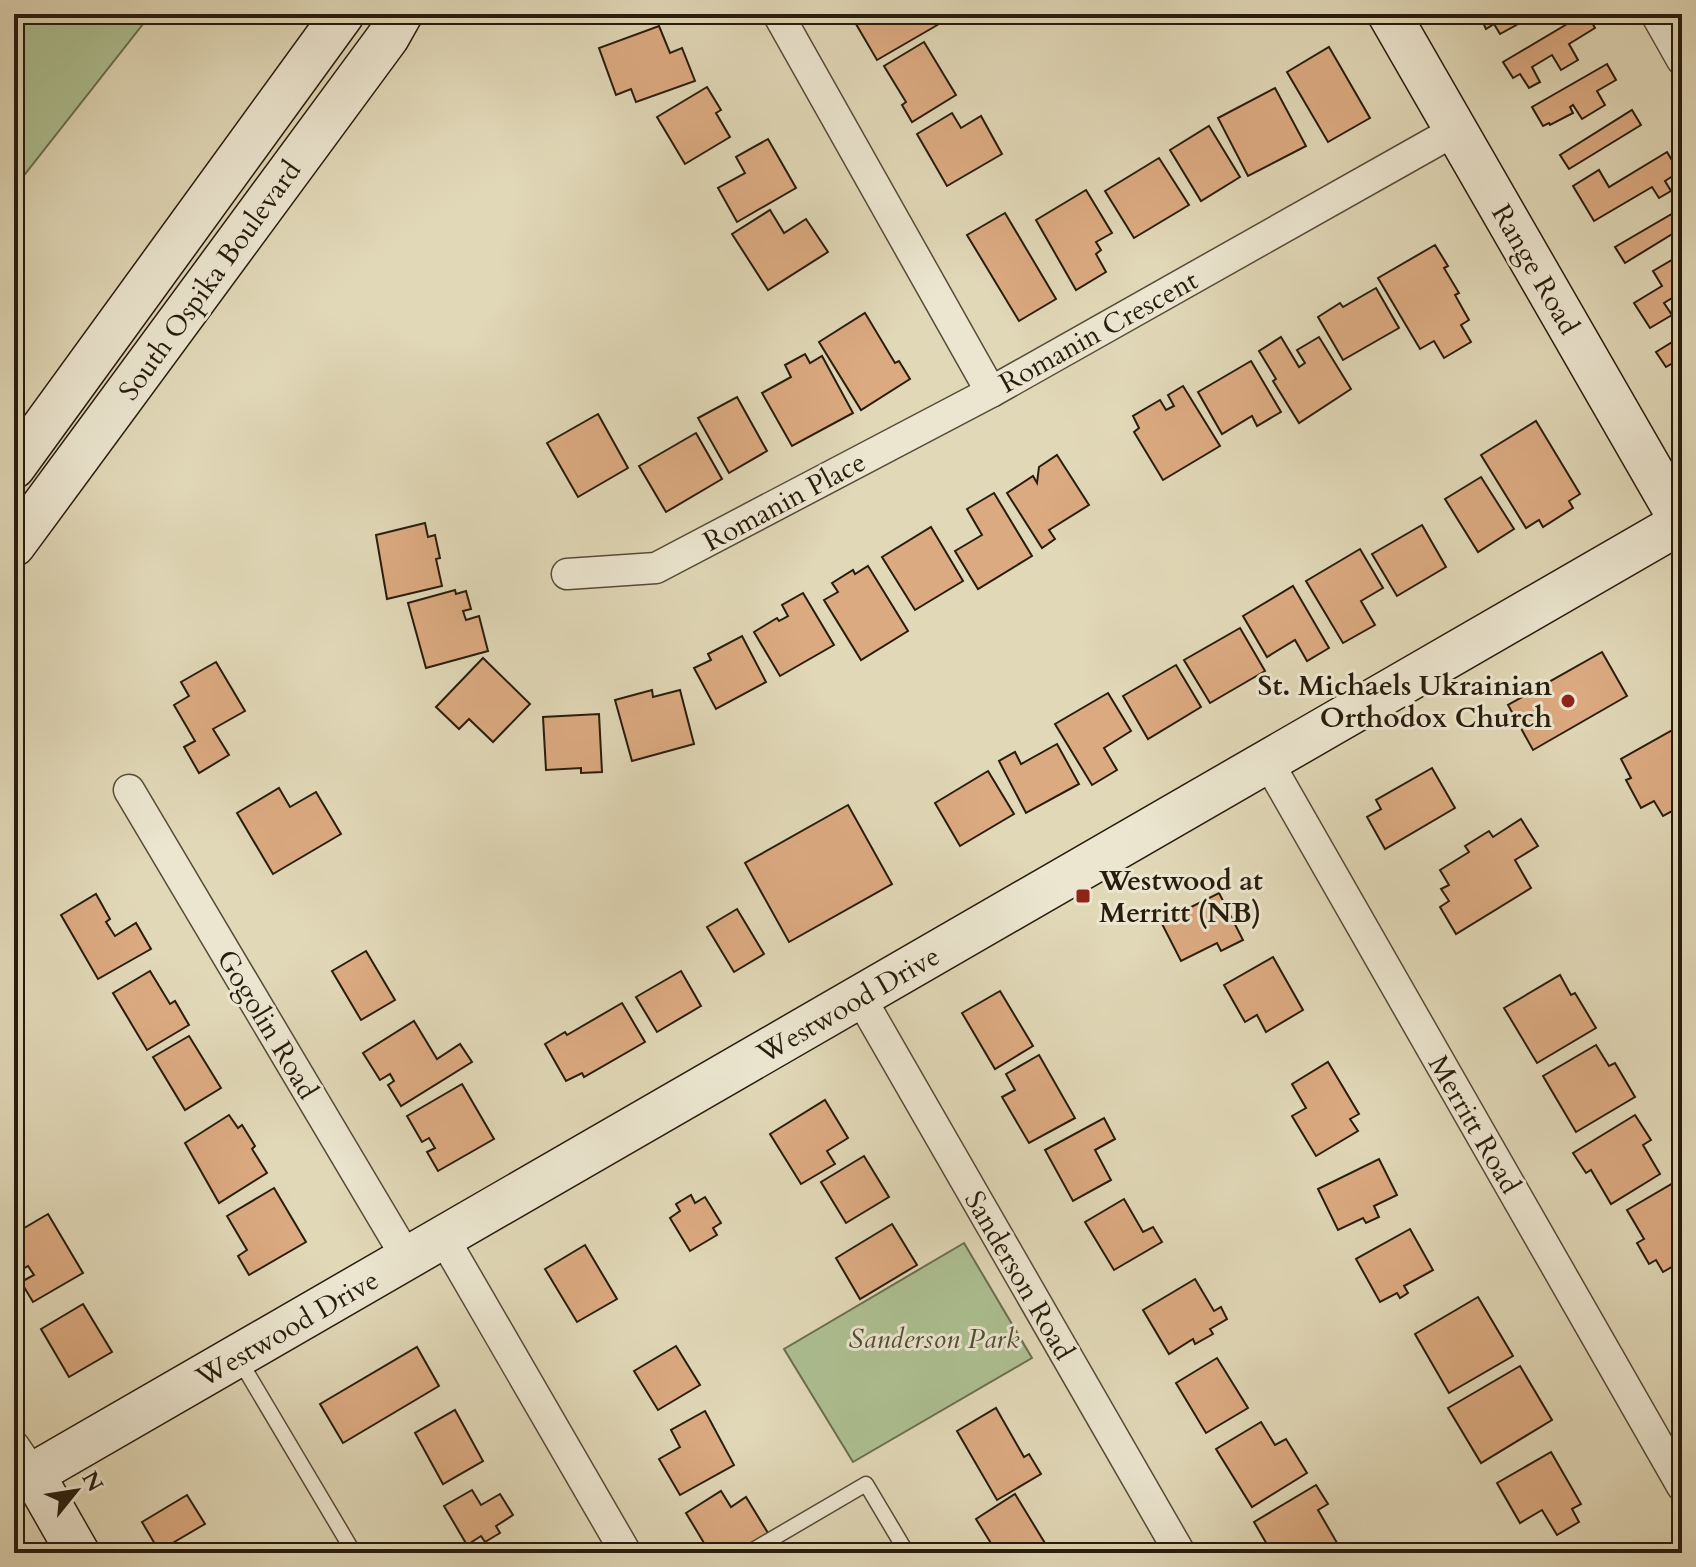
<svg xmlns="http://www.w3.org/2000/svg" width="1696" height="1567" font-family="Cardo,serif">
<rect width="100%" height="100%" fill="#e1d8b7"/>
<filter id="stains"><feTurbulence type="fractalNoise" baseFrequency=".0025" numOctaves="4"/><feColorMatrix values="0 0 0 0 .2 0 0 0 0 .09 0 0 0 0 .02 0 0 0 .5 -.17"/></filter>
<radialGradient id="worn" r=".72"><stop offset=".6" stop-color="#630" stop-opacity="0"/><stop offset="1" stop-color="#630" stop-opacity=".3"/></radialGradient>
<g fill="#adc092" stroke="#6a6e50" stroke-width="2">
<polygon points="14,14 147,14 143,24 14,188"/>
<polygon points="964,1243 1032,1358 853,1462 784,1349"/>
</g>
<g fill="#dcaa81" stroke="#281c0d" stroke-width="2">
<polygon points="872,14 942,14 946,20 877,60 856,24"/>
<polygon points="1479,14 1513,14 1518,24 1500,34 1494,24 1486,29"/>
<polygon points="1584,14 1587,14 1595,28 1569,44 1578,60 1561,70 1552,55 1532,67 1540,82 1529,88 1520,74 1513,78 1503,62"/>
<polygon points="659,26 670,53 682,48 695,81 636,102 631,89 616,95 599,48"/>
<polygon points="924,42 956,95 912,122 902,105 906,102 884,66"/>
<polygon points="1329,47 1370,118 1328,142 1287,72"/>
<polygon points="1607,64 1616,80 1597,91 1605,105 1582,119 1573,105 1570,107 1573,113 1550,125 1549,123 1543,126 1532,107"/>
<polygon points="707,87 721,110 716,113 730,137 685,164 657,117"/>
<polygon points="1275,88 1306,146 1248,176 1218,118"/>
<polygon points="1632,110 1641,125 1569,169 1560,155"/>
<polygon points="952,113 961,128 981,116 1002,154 947,186 917,134"/>
<polygon points="1209,126 1240,177 1201,201 1170,150"/>
<polygon points="768,139 796,188 737,222 718,188 745,173 736,157"/>
<polygon points="1667,152 1679,172 1665,181 1671,191 1659,198 1652,187 1594,221 1573,186 1599,170 1609,187"/>
<polygon points="1159,158 1189,205 1134,238 1105,191"/>
<polygon points="1086,190 1112,233 1096,242 1101,250 1096,254 1106,272 1076,290 1036,220"/>
<polygon points="1682,208 1682,228 1625,263 1615,247"/>
<polygon points="770,210 784,233 806,219 828,252 768,290 732,234"/>
<polygon points="1005,213 1056,299 1019,321 967,235"/>
<polygon points="1435,245 1448,266 1444,268 1459,293 1455,295 1469,320 1461,325 1471,342 1444,358 1434,341 1420,349 1378,278"/>
<polygon points="1682,254 1682,292 1664,303 1672,315 1650,328 1634,303 1662,286 1653,271"/>
<polygon points="1376,288 1399,328 1343,360 1318,317 1340,303 1343,307"/>
<polygon points="865,313 895,363 899,361 910,379 861,410 819,342"/>
<polygon points="1682,336 1682,363 1680,359 1666,367 1656,352"/>
<polygon points="1281,337 1299,367 1305,363 1297,350 1319,337 1351,389 1299,423 1273,381 1276,379 1259,351"/>
<polygon points="805,354 810,363 822,356 853,413 792,446 762,393 791,377 785,365"/>
<polygon points="1251,361 1281,412 1257,426 1252,416 1222,434 1198,392"/>
<polygon points="1183,386 1220,446 1163,480 1134,432 1139,428 1133,416 1160,400 1166,410 1174,406 1168,395"/>
<polygon points="737,397 767,451 729,473 698,418"/>
<polygon points="598,414 628,468 578,497 547,443"/>
<polygon points="1536,421 1580,494 1569,501 1573,508 1543,527 1539,520 1526,528 1481,455"/>
<polygon points="696,433 722,479 666,512 639,466"/>
<polygon points="1057,455 1089,505 1049,530 1055,539 1042,548 1007,493 1033,476 1037,483 1039,467"/>
<polygon points="1481,477 1514,529 1478,552 1445,499"/>
<polygon points="994,493 1032,556 978,589 955,551 982,535 967,509"/>
<polygon points="425,523 428,537 435,535 440,558 436,559 442,586 387,599 376,535"/>
<polygon points="1422,525 1446,567 1397,596 1372,554"/>
<polygon points="931,527 963,581 915,610 882,557"/>
<polygon points="1360,549 1383,588 1361,601 1375,625 1343,643 1306,581"/>
<polygon points="868,566 908,631 861,660 824,600 838,592 832,583 853,570 855,574"/>
<polygon points="1293,586 1329,648 1307,661 1295,640 1267,657 1243,616"/>
<polygon points="455,590 456,594 466,591 471,609 463,611 466,620 479,616 488,651 426,668 408,603"/>
<polygon points="803,593 834,645 780,676 754,632 777,618 779,621 788,616 782,605"/>
<polygon points="1240,628 1265,671 1210,703 1184,660"/>
<polygon points="742,636 766,682 716,709 694,668 711,660 708,654"/>
<polygon points="1602,652 1627,696 1533,750 1508,705"/>
<polygon points="483,658 530,704 493,742 469,719 459,729 436,707"/>
<polygon points="216,662 245,711 213,729 229,755 199,773 184,747 195,741 174,705 189,696 181,682"/>
<polygon points="1176,665 1201,707 1148,739 1123,696"/>
<polygon points="652,690 653,697 680,690 694,744 632,761 615,700"/>
<polygon points="1108,693 1131,731 1104,748 1117,770 1092,785 1055,724"/>
<polygon points="599,714 602,772 581,773 581,768 546,770 543,717"/>
<polygon points="1678,727 1682,735 1682,806 1663,816 1654,801 1641,808 1626,780 1631,778 1621,759"/>
<polygon points="1057,744 1079,784 1026,813 999,761 1015,752 1021,764"/>
<polygon points="1432,768 1455,808 1385,849 1367,817 1381,809 1376,800"/>
<polygon points="988,771 1014,814 960,846 935,803"/>
<polygon points="279,788 290,807 316,792 341,834 273,874 237,813"/>
<polygon points="848,805 892,884 789,942 745,863"/>
<polygon points="1521,819 1538,846 1515,860 1531,888 1456,934 1440,907 1449,901 1441,889 1449,885 1440,870 1469,852 1465,846 1489,831 1493,837"/>
<polygon points="1219,893 1243,940 1221,951 1217,943 1181,961 1161,922"/>
<polygon points="96,894 110,919 106,922 115,936 136,923 151,949 98,979 61,915"/>
<polygon points="737,909 764,954 734,972 707,927"/>
<polygon points="366,951 395,1000 361,1020 332,971"/>
<polygon points="1273,957 1303,1010 1266,1032 1257,1015 1245,1022 1224,985"/>
<polygon points="150,971 170,1004 175,1001 189,1025 147,1050 113,993"/>
<polygon points="681,971 701,1006 657,1032 636,997"/>
<polygon points="1560,975 1571,995 1575,993 1596,1028 1537,1063 1504,1008"/>
<polygon points="1000,991 1033,1046 995,1069 962,1013"/>
<polygon points="622,1003 645,1042 584,1077 582,1073 566,1081 545,1044 565,1032 567,1035"/>
<polygon points="414,1021 437,1059 460,1044 472,1062 401,1106 388,1085 394,1081 390,1074 380,1080 363,1053"/>
<polygon points="189,1036 221,1088 185,1110 153,1057"/>
<polygon points="1596,1045 1609,1066 1615,1063 1635,1097 1576,1132 1543,1076"/>
<polygon points="1039,1055 1075,1118 1029,1143 1002,1097 1015,1090 1006,1074"/>
<polygon points="1328,1062 1359,1114 1350,1119 1358,1131 1316,1156 1292,1116 1306,1108 1292,1084"/>
<polygon points="462,1084 494,1139 438,1171 427,1152 435,1148 429,1138 422,1142 407,1116"/>
<polygon points="825,1100 848,1138 827,1151 835,1164 801,1184 770,1134"/>
<polygon points="229,1115 238,1128 242,1125 255,1146 252,1149 267,1173 219,1203 185,1143"/>
<polygon points="1635,1115 1651,1140 1643,1145 1660,1174 1611,1204 1591,1170 1586,1173 1573,1153"/>
<polygon points="1104,1118 1115,1139 1095,1150 1111,1180 1073,1201 1045,1150"/>
<polygon points="864,1156 889,1197 846,1223 821,1182"/>
<polygon points="1379,1159 1397,1195 1374,1206 1379,1217 1366,1223 1363,1218 1338,1230 1318,1189"/>
<polygon points="1675,1182 1682,1195 1682,1261 1663,1272 1656,1260 1649,1264 1637,1243 1644,1239 1627,1210"/>
<polygon points="274,1188 306,1242 249,1275 238,1256 247,1250 227,1216"/>
<polygon points="691,1195 695,1203 705,1197 721,1223 713,1228 717,1235 690,1251 670,1218 680,1211 676,1204"/>
<polygon points="1124,1199 1143,1232 1153,1227 1162,1242 1114,1270 1085,1222"/>
<polygon points="48,1214 83,1273 33,1302 21,1282 34,1275 28,1266 14,1274 14,1234"/>
<polygon points="892,1224 917,1265 860,1299 836,1258"/>
<polygon points="1410,1229 1433,1270 1404,1286 1408,1293 1400,1298 1397,1293 1380,1302 1356,1259"/>
<polygon points="585,1245 617,1299 577,1322 545,1269"/>
<polygon points="1195,1279 1214,1311 1221,1307 1227,1319 1210,1329 1213,1334 1195,1344 1193,1339 1169,1354 1143,1310"/>
<polygon points="1478,1297 1513,1356 1449,1393 1415,1334"/>
<polygon points="83,1304 112,1352 69,1377 41,1329"/>
<polygon points="676,1346 700,1385 658,1410 634,1371"/>
<polygon points="417,1347 439,1386 343,1443 320,1404"/>
<polygon points="1217,1358 1248,1408 1206,1433 1176,1383"/>
<polygon points="1520,1366 1552,1420 1481,1463 1448,1408"/>
<polygon points="996,1408 1024,1457 1029,1454 1041,1474 997,1500 957,1431"/>
<polygon points="455,1410 483,1461 443,1484 415,1433"/>
<polygon points="705,1411 734,1465 680,1495 659,1459 680,1447 671,1430"/>
<polygon points="1261,1422 1275,1445 1286,1439 1307,1473 1252,1507 1216,1449"/>
<polygon points="1551,1452 1581,1504 1572,1509 1579,1522 1557,1535 1542,1510 1520,1523 1497,1483"/>
<polygon points="1316,1485 1328,1504 1318,1510 1340,1548 1331,1553 1272,1553 1254,1522"/>
<polygon points="472,1490 481,1505 500,1494 513,1515 496,1526 500,1533 485,1542 481,1536 467,1545 444,1506"/>
<polygon points="721,1491 731,1507 746,1497 768,1533 736,1553 710,1553 686,1513"/>
<polygon points="1015,1494 1051,1553 997,1553 976,1519"/>
<polygon points="187,1495 205,1524 159,1551 142,1522"/>
</g>
<g fill="none" stroke-linecap="round" stroke-linejoin="round">
<defs>
<g id="lane">
<polyline points="240,1361 354,1553"/>
<polyline points="748,1553 866,1484 907,1553"/>
</g>
<g id="street">
<polyline points="778,14 991,392"/>
<polyline points="1656,14 1682,60"/>
<polyline points="567,574 656,568 991,392 1456,130"/>
<polyline points="1268,762 1682,1486"/>
<polyline points="129,790 407,1258"/>
<polyline points="860,997 1180,1553"/>
<polyline points="443,1237 626,1553"/>
<polyline points="14,1446 33,1474 14,1485"/>
</g>
<g id="secondary">
<polyline points="1389,14 1682,523"/>
<polyline points="14,467 343,14"/>
<polyline points="14,545 388,37 401,14"/>
<polyline points="78,1553 33,1474 1682,522"/>
</g>
</defs>
<use href="#lane" stroke="#564b38" stroke-width="17"/>
<use href="#street" stroke="#564b38" stroke-width="33"/>
<use href="#secondary" stroke="#281c0d" stroke-width="45"/>
<use href="#lane" stroke="#ece6d0" stroke-width="14"/>
<use href="#street" stroke="#ece6d0" stroke-width="30"/>
<use href="#secondary" stroke="#ece6d0" stroke-width="42"/>
</g>
<g fill="#8f2418" stroke="#ece6d0" stroke-width="3">
<circle cx="1568" cy="701" r="8"/>
<rect x="1075" y="888" width="16" height="16" rx="4"/>
</g>
<g text-anchor="middle" stroke-width="6" stroke-linejoin="round" paint-order="stroke">
<g font-size="28" fill="#281c0d" stroke="#ece6d0">
<text transform="translate(1536 269) rotate(60)" y="10">Range Road</text>
<text transform="translate(209 280) rotate(-54)" y="10">South Ospika Boulevard</text>
<text transform="translate(1098 331) rotate(-29)" y="10">Romanin Crescent</text>
<text transform="translate(784 501) rotate(-28)" y="10">Romanin Place</text>
<text transform="translate(848 1004) rotate(-30)" y="10">Westwood Drive</text>
<text transform="translate(268 1024) rotate(59)" y="10">Gogolin Road</text>
<text transform="translate(1475 1124) rotate(60)" y="10">Merritt Road</text>
<text transform="translate(1020 1275) rotate(60)" y="10">Sanderson Road</text>
<text transform="translate(287 1328) rotate(-30)" y="10">Westwood Drive</text>
</g>
<g font-size="28" font-weight="bold" fill="#281c0d" stroke="#ece6d0" text-anchor="end">
<text x="1552" y="695">St. Michaels Ukrainian<tspan x="1552" dy="32">Orthodox Church</tspan></text>
<text x="1099" y="890" text-anchor="start">Westwood at<tspan x="1099" dy="32">Merritt (NB)</tspan></text>
</g>
<g font-size="28" font-style="italic" fill="#504d35" stroke="#ece6d0">
<text x="934" y="1348">Sanderson Park</text>
</g>
</g>
<rect width="1696" height="1567" fill="none" stroke="#e1d8b7" stroke-width="48"/>
<rect x="16" y="16" width="1664" height="1535" fill="none" stroke="#281c0d" stroke-width="4"/>
<rect x="24" y="24" width="1648" height="1519" fill="none" stroke="#281c0d" stroke-width="2"/>
<g transform="translate(76 1491) rotate(60)" stroke="#ece6d0" stroke-width="6" paint-order="stroke">
<path d="M0-6L14 30L0 20L-14 30Z" fill="#281c0d"/>
<text y="-12" font-size="22" font-weight="bold" text-anchor="middle" fill="#281c0d">N</text>
</g>
<rect width="100%" height="100%" filter="url(#stains)"/>
<rect width="100%" height="100%" fill="url(#worn)"/>
</svg>
